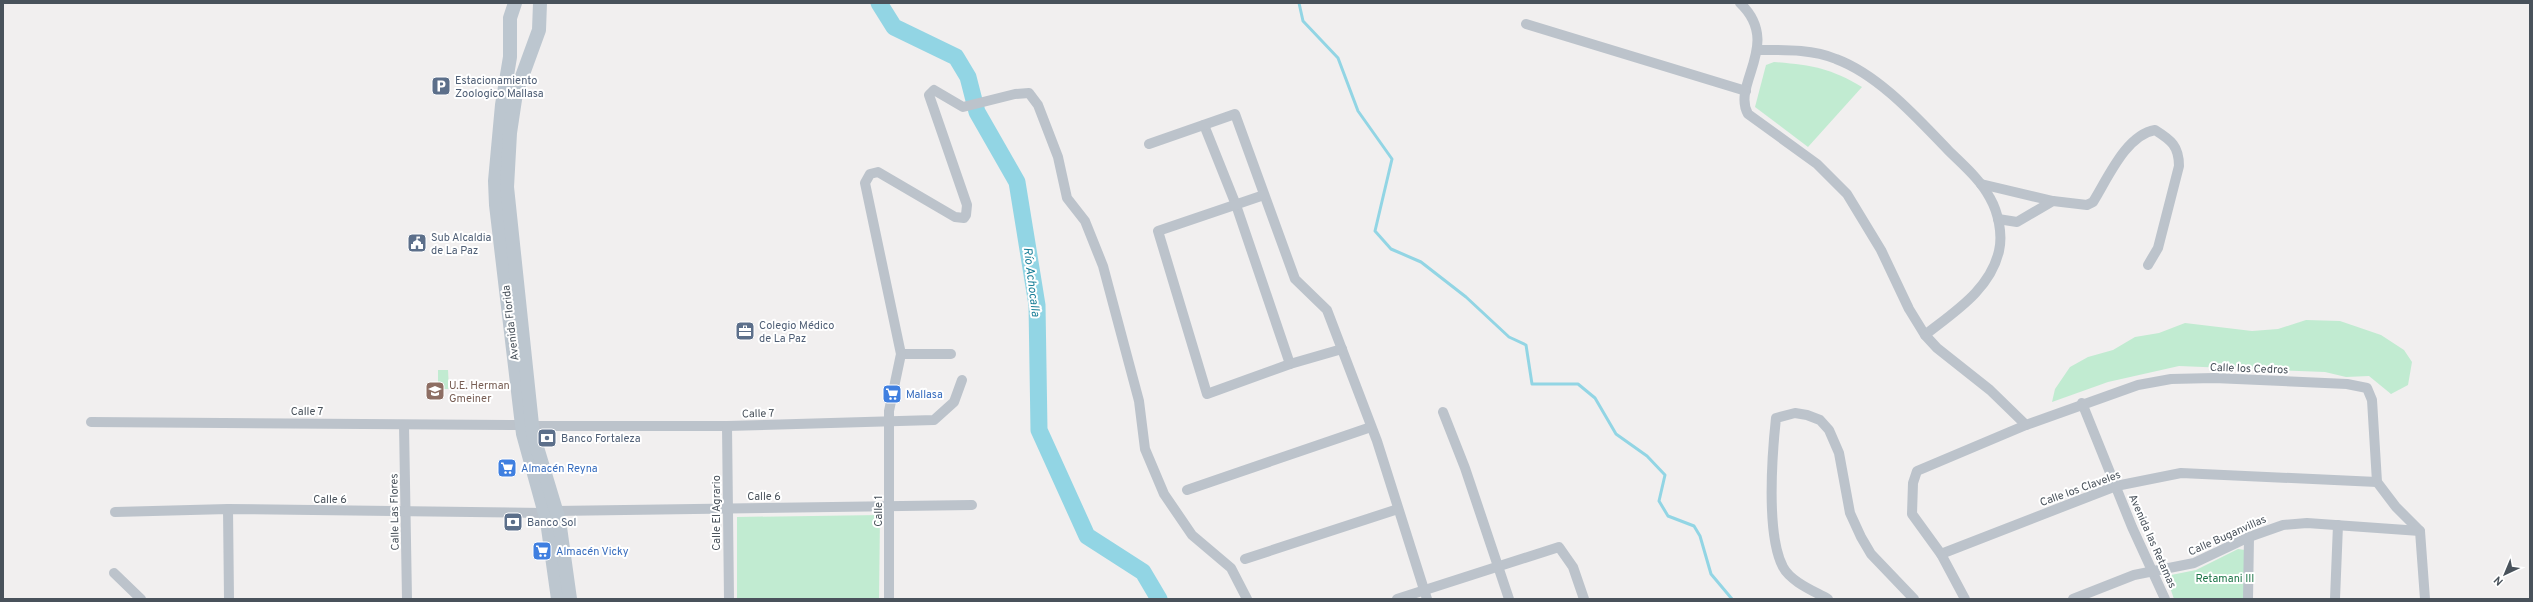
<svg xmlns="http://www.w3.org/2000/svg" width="2533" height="602" font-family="Overpass,sans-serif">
<rect width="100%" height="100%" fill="#f1efef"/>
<g fill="#c1ebd1">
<path d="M1774 62C1811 65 1830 68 1862 87L1808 147 1755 107 1766 65Z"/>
<polygon points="2306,320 2340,321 2381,335 2404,350 2412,362 2408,385 2391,394 2369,376 2346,377 2325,372 2179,366 2108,382 2052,402 2055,389 2070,367 2088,357 2113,350 2135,337 2159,333 2185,323 2252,331 2278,329"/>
<polygon points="438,370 448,370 449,389 438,389"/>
<polygon points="880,515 879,599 737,599 737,517"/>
<polygon points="2238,549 2245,550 2245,599 2174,599 2166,576 2196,570"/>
</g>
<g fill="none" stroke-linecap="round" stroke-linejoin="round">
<polyline stroke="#92d5e4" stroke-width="3" points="1299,3 1303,21 1338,58 1358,111 1392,159 1375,231 1391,249 1421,262 1466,297 1509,337 1526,345 1532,384 1578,384 1595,398 1616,434 1647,456 1665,475 1659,501 1668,516 1694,526 1700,536 1711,574 1732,599"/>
<polyline stroke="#92d5e4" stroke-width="17" points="879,3 894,27 956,57 968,77 977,112 1017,182 1037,305 1039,430 1087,536 1143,572 1159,599"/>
<g stroke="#bcc3cb" stroke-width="10">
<path d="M1740 3C1783 44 1731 84 1748 114L1817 164 1847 194 1881 250 1909 309 1925 335 1937 348 1990 390 2026 425"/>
<polyline points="1526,24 1746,91"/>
<path d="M1758 50C1784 50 1812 49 1836 59 1879 75 1917 118 1948 150 1963 165 1980 179 1990 198 1998 212 2003 234 1999 251 1990 290 1954 312 1925 335"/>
<polyline points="1204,125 1236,205 1290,364"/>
<polyline points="1149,144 1235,114 1295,279 1327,310 1377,441 1427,599"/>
<polyline points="1981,184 2053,201"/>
<polyline points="1264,195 1158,231 1207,394 1290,364 1342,349"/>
<path d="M1998 219 2017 222 2053 201 2087 205 2093 202C2108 178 2126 135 2155 130 2171 140 2179 146 2179 166L2158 248 2148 265"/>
<polyline points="901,354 951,354"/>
<polyline points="2082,403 2132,527 2165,599"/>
<polyline points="1443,412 1465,468 1509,599"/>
<polyline points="91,422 522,425"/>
<polyline points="404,425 407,599"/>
<polyline points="532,426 727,426 934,420 954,402 962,380"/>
<polyline points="727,426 729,599"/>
<polyline points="1187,490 1371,427"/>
<polyline points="228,509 229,599"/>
<polyline points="555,511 972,505"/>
<polyline points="115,512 228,509 544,513"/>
<polyline points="1941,554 2116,486 2181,473 2377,482"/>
<polyline points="1245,559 1398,509"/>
<polyline points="114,573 141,599"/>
<polyline points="889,599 889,411 901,354 865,183 870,174 878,172 955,217 964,218 966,215 967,205 929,95 934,90 963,107 1015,94 1029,93 1038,105 1058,157 1067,198 1085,221 1103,266 1139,401 1145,449 1164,494 1192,535 1231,568 1247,599"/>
<polyline points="1397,599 1559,547 1573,567 1584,599"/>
<path d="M1828 599C1814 591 1791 582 1783 567 1766 535 1772 455 1776 418L1795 413 1807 415 1820 420 1829 430 1839 453 1850 513 1861 537 1871 554 1914 599"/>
<polyline points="1965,599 1941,554 1912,514 1913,483 1917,471 2026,425 2138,385 2171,379 2214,378 2347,384 2367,388 2372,400 2377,482 2396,507 2420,531 2425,599"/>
<polyline points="2073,599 2134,575 2194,563 2249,537 2283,525 2307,523 2420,531"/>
<polyline points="2248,599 2249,537"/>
<polyline points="2335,599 2338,525"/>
</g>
<g stroke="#bcc6cf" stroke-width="14">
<polyline points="515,3 510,18 510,57 502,105 495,181 496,205 523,434 547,521 558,599"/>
<polyline points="540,3 539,30 516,93 510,133 507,187 533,434 559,520 570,599"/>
</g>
</g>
<defs>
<symbol id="parking-square" viewBox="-11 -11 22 22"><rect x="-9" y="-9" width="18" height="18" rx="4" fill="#5c6f8a" stroke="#fff"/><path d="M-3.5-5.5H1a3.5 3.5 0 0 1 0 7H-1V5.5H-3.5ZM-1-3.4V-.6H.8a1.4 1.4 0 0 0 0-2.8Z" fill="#fff"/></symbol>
<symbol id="civic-square" viewBox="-11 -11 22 22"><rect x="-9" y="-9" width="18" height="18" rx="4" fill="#5c6f8a" stroke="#fff"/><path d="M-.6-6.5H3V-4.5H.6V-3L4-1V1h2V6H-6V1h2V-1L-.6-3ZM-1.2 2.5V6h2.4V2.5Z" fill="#fff"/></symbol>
<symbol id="office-square" viewBox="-11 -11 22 22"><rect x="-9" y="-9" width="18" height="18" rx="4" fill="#5c6f8a" stroke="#fff"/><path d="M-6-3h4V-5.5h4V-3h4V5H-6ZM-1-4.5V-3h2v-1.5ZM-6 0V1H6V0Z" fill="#fff"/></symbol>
<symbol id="school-square" viewBox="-11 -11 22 22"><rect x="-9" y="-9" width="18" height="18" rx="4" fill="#8d6e63" stroke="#fff"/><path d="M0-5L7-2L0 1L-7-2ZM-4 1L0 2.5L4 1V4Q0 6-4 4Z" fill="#fff"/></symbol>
<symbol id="supermarket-square" viewBox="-11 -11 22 22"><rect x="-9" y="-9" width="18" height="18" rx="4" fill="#3f7fe0" stroke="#fff"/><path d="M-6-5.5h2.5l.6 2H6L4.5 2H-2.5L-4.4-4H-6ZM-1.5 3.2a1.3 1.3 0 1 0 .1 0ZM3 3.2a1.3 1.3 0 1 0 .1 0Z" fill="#fff"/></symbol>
<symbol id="bank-square" viewBox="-11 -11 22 22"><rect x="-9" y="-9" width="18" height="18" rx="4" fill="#5c6f8a" stroke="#fff"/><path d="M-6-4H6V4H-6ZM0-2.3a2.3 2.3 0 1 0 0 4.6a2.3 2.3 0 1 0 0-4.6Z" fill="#fff"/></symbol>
</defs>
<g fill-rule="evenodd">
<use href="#parking-square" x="430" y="75" width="22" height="22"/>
<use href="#civic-square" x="406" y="232" width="22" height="22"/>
<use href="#office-square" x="734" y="320" width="22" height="22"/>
<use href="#school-square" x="424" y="380" width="22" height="22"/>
<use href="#supermarket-square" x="881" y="383" width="22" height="22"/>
<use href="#bank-square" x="536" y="427" width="22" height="22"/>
<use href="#supermarket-square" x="496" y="457" width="22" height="22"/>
<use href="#bank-square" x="502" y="511" width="22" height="22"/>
<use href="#supermarket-square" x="531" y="540" width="22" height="22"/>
</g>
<g text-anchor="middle" stroke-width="4" stroke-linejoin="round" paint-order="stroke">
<g font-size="11" fill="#4e5e75" stroke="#fff" text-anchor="start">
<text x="455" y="84">Estacionamiento<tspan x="455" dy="13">Zoologico Mallasa</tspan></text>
<text x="431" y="241">Sub Alcaldia<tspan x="431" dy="13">de La Paz</tspan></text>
<text x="759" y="329">Colegio Médico<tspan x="759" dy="13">de La Paz</tspan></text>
<text x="561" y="442">Banco Fortaleza</text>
<text x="527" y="526">Banco Sol</text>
</g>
<g font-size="11" fill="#49525b" stroke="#fff">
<text transform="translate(510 323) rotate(-97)" y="4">Avenida Florida</text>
<text transform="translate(2249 368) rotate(2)" y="4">Calle los Cedros</text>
<text x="307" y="415">Calle 7</text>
<text transform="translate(758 413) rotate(-2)" y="4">Calle 7</text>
<text transform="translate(2080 488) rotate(-20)" y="4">Calle los Claveles</text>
<text x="764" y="500">Calle 6</text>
<text x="330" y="503">Calle 6</text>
<text transform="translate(878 511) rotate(-90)" y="4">Calle 1</text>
<text transform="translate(394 512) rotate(-91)" y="4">Calle Las Flores</text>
<text transform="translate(716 513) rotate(-90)" y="4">Calle El Agrario</text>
<text transform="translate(2227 535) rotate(-24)" y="4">Calle Buganvillas</text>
<text transform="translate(2153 541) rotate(66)" y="4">Avenida las Retamas</text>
</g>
<g font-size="11" fill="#785e54" stroke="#fff" text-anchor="start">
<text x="449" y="389">U.E. Herman<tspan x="449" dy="13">Gmeiner</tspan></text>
</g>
<g font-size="11" fill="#366cbe" stroke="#fff" text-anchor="start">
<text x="906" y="398">Mallasa</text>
<text x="521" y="472">Almacén Reyna</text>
<text x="556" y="555">Almacén Vicky</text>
</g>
<g font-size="11" fill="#1f7649" stroke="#fff">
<text x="2225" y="582">Retamani III</text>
</g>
<g font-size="12" font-style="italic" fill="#187e97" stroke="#fff">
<text transform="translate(1032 282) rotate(83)" y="4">Río Achocalla</text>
</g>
</g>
<rect width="2533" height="602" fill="none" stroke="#49525b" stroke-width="8"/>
<g transform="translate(2505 574) rotate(224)" stroke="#ffffff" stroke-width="3" paint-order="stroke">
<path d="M0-3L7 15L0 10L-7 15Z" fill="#49525b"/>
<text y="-6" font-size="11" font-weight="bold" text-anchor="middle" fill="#49525b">N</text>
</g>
</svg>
